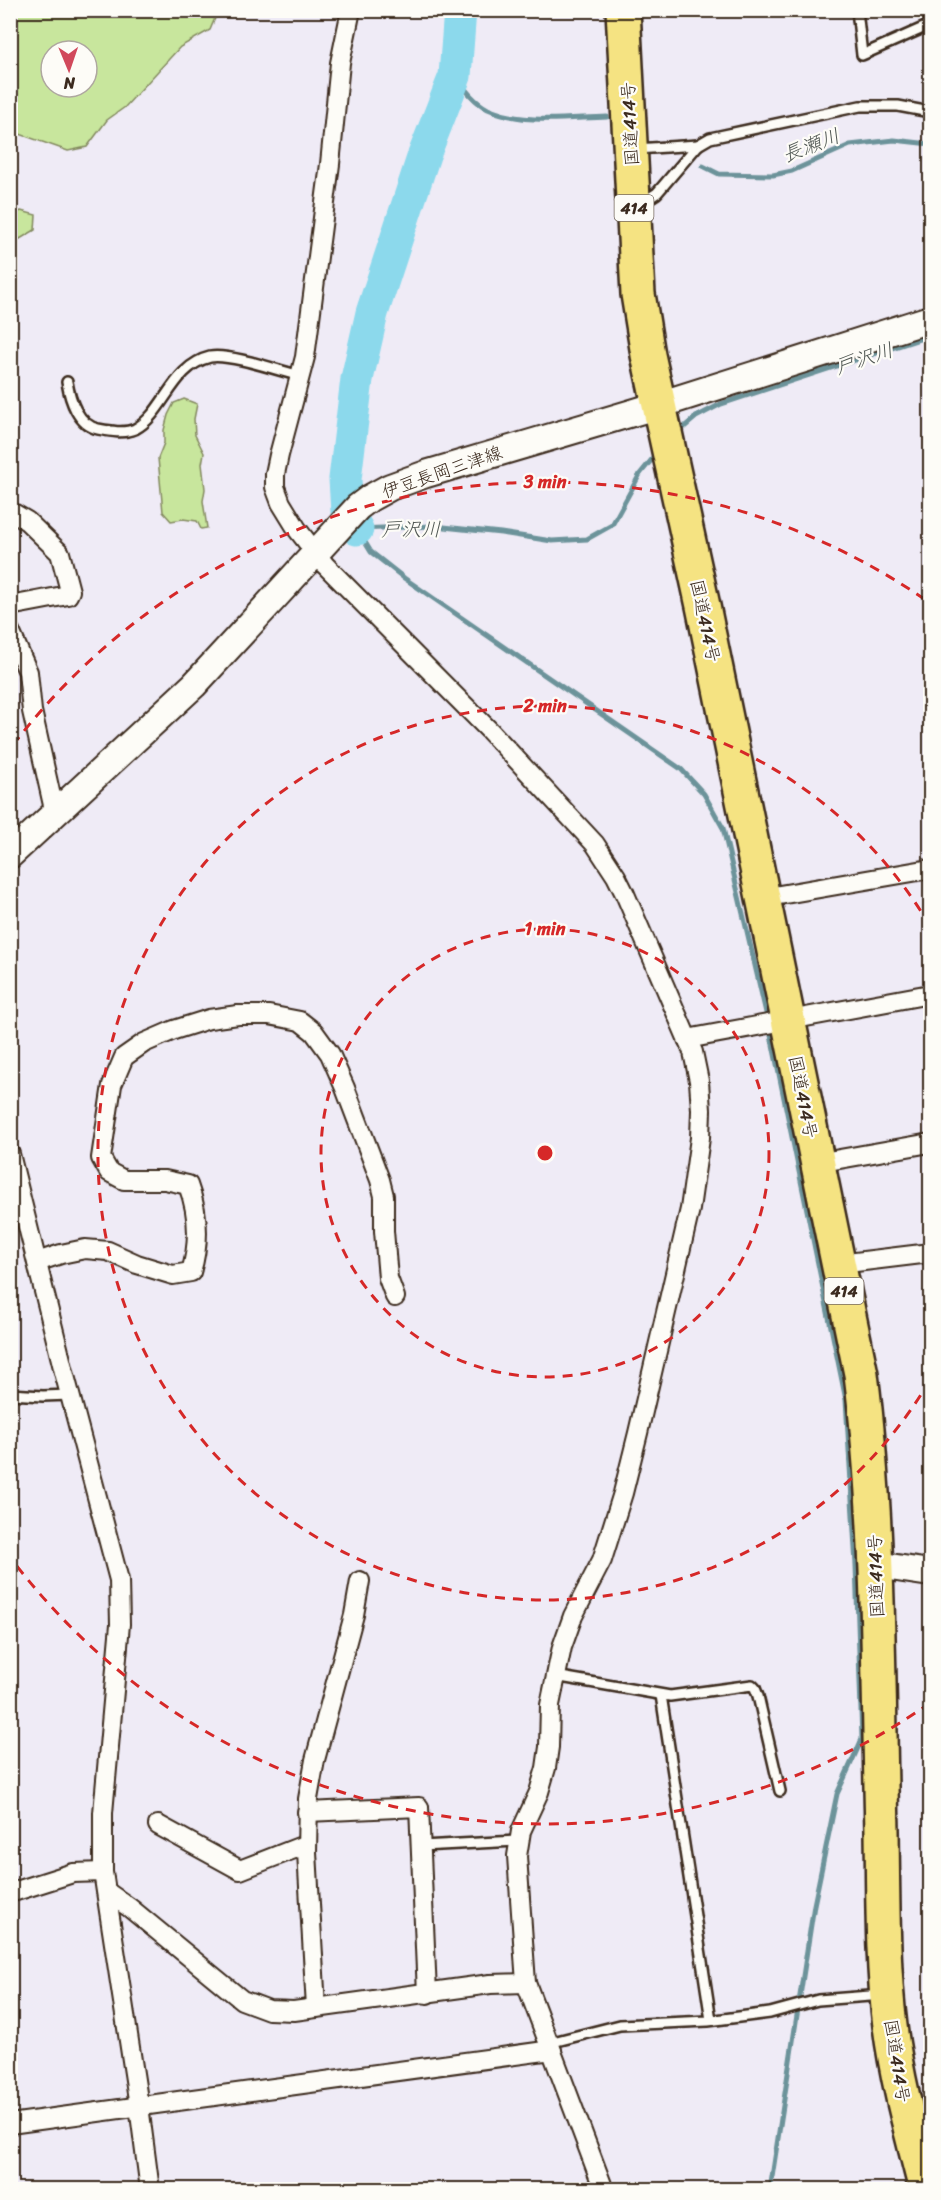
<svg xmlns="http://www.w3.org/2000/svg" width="941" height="2200" font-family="Sriracha,'Klee One',sans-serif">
<rect width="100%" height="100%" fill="#efebf6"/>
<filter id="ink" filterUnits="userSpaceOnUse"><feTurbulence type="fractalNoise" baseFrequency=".0167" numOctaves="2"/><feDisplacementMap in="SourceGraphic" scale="12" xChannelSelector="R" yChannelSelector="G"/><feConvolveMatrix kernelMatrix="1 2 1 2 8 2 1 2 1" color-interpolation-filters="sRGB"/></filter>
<g filter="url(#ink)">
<g fill="#c8e69d" stroke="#82885e" stroke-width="1.5" fill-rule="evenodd">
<path d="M11 10H218V11L210 30 180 47 125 107 107 120 87 147 68 151 11 131ZM51 51H87V87H51Z"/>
<polygon points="21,211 36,215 35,230 13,243 11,253 11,215"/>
<polygon points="184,399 197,404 194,419 195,435 204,453 202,464 205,489 203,501 207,528 201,529 197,521 183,519 171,521 163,512 158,458 164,443 164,430 168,415 174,403"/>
</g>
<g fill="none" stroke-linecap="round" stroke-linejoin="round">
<g stroke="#6c939a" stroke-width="5">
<path d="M455 76C464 88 474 102 488 109 523 125 568 118 607 117"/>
<polyline points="703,166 719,174 773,175 792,171 850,145 894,140 930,144"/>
<polyline points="676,434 696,417 721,404 922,338 930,337"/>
<polyline points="357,529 371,552 404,578 681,769 704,794 723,828 770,1030 846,1400 856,1565 862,1739 837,1794 814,1905 770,2190"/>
<polyline points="357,529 434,526 501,533 552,541 587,539 612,525 640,474 657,453"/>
</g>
<polyline stroke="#8cd9ec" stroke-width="33" points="357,529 347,512 345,479 357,379 372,313 424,155 455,76 460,10"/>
<defs>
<g id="lane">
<polyline points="857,10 862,55 930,25"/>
<polyline points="698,145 710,138 860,106 898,106 930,112"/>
<polyline points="636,149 698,145 657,193 640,204"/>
<path d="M67 382C70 400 78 425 98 429 109 431 124 434 135 429 164 414 172 366 210 357 229 353 280 371 300 376"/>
<polyline points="10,1394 43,1396 70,1395"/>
<polyline points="555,1676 670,1696 752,1685 755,1688 758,1696 780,1791"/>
<polyline points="661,1695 711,2020"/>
<polyline points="421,1846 518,1841"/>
<polyline points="549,2043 620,2025 708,2021 770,2013 818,2000 883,1995"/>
</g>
<g id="street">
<polyline points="351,10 340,63 330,164 305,357 279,455 275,474 275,487 281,503 297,529 325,565 489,730 595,844 616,876 625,894 693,1052 699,1081 701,1110 700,1138 690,1209 638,1433 623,1493 602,1560 573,1616 562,1647 550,1705 549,1747 546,1768 539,1792 521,1831 517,1856 526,1983 604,2190"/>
<polyline points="10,511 27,521 60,553 70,591 68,595 10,606"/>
<polyline points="10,631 28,672 32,711 55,814"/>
<polyline points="762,898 930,869"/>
<polyline points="687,1039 930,994"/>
<polyline points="10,1154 64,1372 119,1580 120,1624 103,1813 103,1872 139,2106 150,2190"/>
<polyline points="817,1163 930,1143"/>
<path d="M37 1262 61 1254 85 1249 108 1251 137 1264 173 1275 191 1272C200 1242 199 1214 188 1185L165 1180H124L109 1172 101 1158 112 1085 124 1057 144 1043 174 1030 209 1019 238 1015H269L300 1021 314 1032 330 1054 345 1088 380 1180 384 1196V1231L388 1278 395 1297"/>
<polyline points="839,1264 930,1253"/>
<polyline points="307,1812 419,1807 427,1994"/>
<polyline points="158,1825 240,1870 307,1844"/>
<polyline points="107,1892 130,1908 242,2000 269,2010 294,2011 490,1984 526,1983"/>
<polyline points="10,1893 73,1873 103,1872"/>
<polyline points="316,2008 307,1852 308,1799 315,1760 354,1615 360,1581"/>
<polyline points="10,2124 552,2050"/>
</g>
<g id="secondary">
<polyline points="10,855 194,685 358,507 370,498 390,487 426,474 659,405 930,319"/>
<polyline points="877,1565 930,1573"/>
</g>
<path id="highway" d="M623 10 638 294 648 355 703 606 861 1374C880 1526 878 1679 882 1831 883 1896 882 1962 890 2026 897 2081 912 2135 926 2190"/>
</defs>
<use href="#lane" stroke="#3b2a1e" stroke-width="14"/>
<use href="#street" stroke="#3b2a1e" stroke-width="22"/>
<use href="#secondary" stroke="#3b2a1e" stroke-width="30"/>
<use href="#highway" stroke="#3b2a1e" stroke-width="38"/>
<use href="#lane" stroke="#fdfcf7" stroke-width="9"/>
<use href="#street" stroke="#fdfcf7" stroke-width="18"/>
<use href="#secondary" stroke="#fdfcf7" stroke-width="26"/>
<use href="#highway" stroke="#f5e382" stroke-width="33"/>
</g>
</g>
<g fill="none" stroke="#d62828" stroke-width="3" stroke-dasharray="10 8">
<circle cx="545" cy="1153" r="224"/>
<path d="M930 1380A447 447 0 1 1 930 926"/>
<path d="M930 1703A671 671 0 0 1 13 1561M13 745A671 671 0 0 1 930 603"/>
</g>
<g text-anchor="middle" stroke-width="4.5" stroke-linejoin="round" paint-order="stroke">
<g fill="#fdfcf7" stroke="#75695f" stroke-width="1.5">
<rect x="614.5" y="195" width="39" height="26" rx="4.5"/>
<rect x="824.5" y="1278" width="39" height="26" rx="4.5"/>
</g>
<g font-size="16" font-weight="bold" fill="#3b2a1e">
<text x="634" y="214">414</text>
<text x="844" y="1297">414</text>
</g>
<g font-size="18" fill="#3b2a1e" stroke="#fdfcf7">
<text transform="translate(630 124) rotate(-93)" y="6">国道414号</text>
<text transform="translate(442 472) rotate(-19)" y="6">伊豆長岡三津線</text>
<text transform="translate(705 621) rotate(78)" y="6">国道414号</text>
<text transform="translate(803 1097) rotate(79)" y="6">国道414号</text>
<text transform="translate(876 1576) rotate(-92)" y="6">国道414号</text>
<text transform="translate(897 2061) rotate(81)" y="6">国道414号</text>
</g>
<g font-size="20" font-style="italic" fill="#4f5652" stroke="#fdfcf7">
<text transform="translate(811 145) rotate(-21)" y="7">長瀬川</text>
<text transform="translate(864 358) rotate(-18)" y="7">戸沢川</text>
<text x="411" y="536">戸沢川</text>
</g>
</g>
<circle cx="545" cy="1153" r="9" fill="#d62828" stroke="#fdfcf7" stroke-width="3"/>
<g font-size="18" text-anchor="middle" font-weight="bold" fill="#d62828" stroke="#fdfcf7" stroke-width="4.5" stroke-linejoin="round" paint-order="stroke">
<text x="545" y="488">3 min</text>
<text x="545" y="712">2 min</text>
<text x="545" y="935">1 min</text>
</g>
<rect width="941" height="2200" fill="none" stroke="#fdfcf7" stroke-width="36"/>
<rect x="18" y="18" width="905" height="2164" fill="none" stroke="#3b2a1e" stroke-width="2" filter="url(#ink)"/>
<g transform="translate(69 69) rotate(178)"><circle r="28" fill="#fdfcf7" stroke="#afa8a0" stroke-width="1.5"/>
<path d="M0-4.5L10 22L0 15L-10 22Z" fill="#d1495b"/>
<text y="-9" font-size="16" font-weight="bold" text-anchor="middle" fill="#3b2a1e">N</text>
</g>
</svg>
